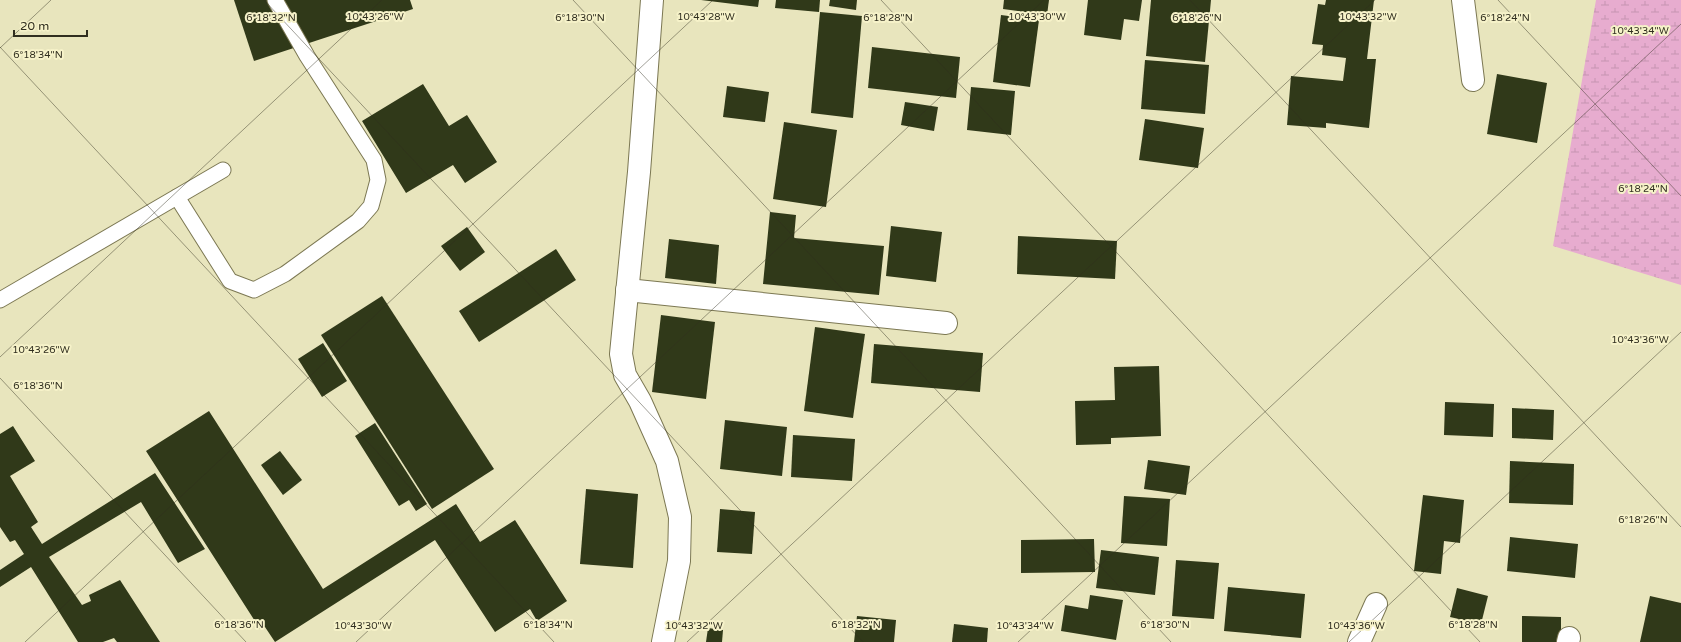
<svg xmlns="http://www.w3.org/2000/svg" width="1681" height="642" font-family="'Varela Round',sans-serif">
<defs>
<pattern id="wetland-marsh" width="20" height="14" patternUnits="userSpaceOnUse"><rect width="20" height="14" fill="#e7accf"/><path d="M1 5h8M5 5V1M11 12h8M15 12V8" fill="none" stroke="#c694b1"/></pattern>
</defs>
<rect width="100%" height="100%" fill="#e8e5bd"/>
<polygon fill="url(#wetland-marsh)" points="1596,0 1681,0 1681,285 1553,246"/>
<g fill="#303919">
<polygon points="234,0 410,0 413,9 254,61"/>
<polygon points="701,0 759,0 758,7"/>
<polygon points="776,0 820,0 819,12 775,8"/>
<polygon points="830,0 857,0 856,10 829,6"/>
<polygon points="1004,0 1049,0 1047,15 1003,9"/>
<polygon points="1088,0 1142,0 1139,21 1124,19 1121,40 1084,35"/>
<polygon points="1151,0 1211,0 1205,62 1146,56"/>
<polygon points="1326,0 1374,0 1367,59 1376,59 1369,128 1326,123 1326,128 1287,125 1291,76 1343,81 1346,58 1322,55 1323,45 1312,44 1318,4 1325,5"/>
<polygon points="820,12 862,16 853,118 811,113"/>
<polygon points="1001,15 1039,20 1030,87 993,82"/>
<polygon points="872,47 960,57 956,98 868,88"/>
<polygon points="1145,60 1209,65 1205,114 1141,109"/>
<polygon points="1497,74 1547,83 1537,143 1487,134"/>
<polygon points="423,84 449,126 467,115 497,162 465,183 453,165 406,193 362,121"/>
<polygon points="727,86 769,92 765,122 723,117"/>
<polygon points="971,87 1015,91 1011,135 967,130"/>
<polygon points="905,102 938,107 934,131 901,125"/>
<polygon points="1145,119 1204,128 1198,168 1139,160"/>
<polygon points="784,122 837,130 826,207 773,199"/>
<polygon points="770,212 796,215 794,238 884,246 879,295 763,284"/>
<polygon points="891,226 942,232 936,282 886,276"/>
<polygon points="467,227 485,252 460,271 441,246"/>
<polygon points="1018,236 1117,241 1115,279 1017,274"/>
<polygon points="669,239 719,245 716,284 665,278"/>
<polygon points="556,249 576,280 479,342 459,311"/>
<polygon points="382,296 494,469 432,509 321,335"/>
<polygon points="661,315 715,322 706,399 652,392"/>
<polygon points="815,327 865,334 853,418 804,411"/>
<polygon points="323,343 347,381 322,397 298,359"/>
<polygon points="874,344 983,353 980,392 871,383"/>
<polygon points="1159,366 1161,436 1111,438 1111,444 1076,445 1075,401 1115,400 1114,367"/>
<polygon points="1445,402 1494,404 1493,437 1444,435"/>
<polygon points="1512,408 1554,410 1553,440 1512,438"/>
<polygon points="209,411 323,589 456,504 480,542 515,520 567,601 537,621 530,609 495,632 435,540 275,642 265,627 260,629 146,451"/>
<polygon points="725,420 787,427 782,476 720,469"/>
<polygon points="375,423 427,504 416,511 409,500 399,506 355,436"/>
<polygon points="13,426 35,461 10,476 38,522 31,527 42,544 155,473 205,549 178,563 141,502 49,557 82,605 91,601 89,595 120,580 160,642 117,642 114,638 103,642 78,642 31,567 0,587 0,570 24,554 15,540 10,542 0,527 0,434"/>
<polygon points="793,435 855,439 852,481 791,477"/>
<polygon points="280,451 302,480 283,495 261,465"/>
<polygon points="1148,460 1190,466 1186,495 1144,489"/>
<polygon points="1510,461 1574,464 1573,505 1509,503"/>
<polygon points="586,489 638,494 633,568 580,564"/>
<polygon points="1423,495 1464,500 1460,543 1444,541 1441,574 1414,571"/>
<polygon points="1124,496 1170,499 1167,546 1121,543"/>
<polygon points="720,509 755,512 752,554 717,552"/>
<polygon points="1510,537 1578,544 1575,578 1507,571"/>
<polygon points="1094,539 1095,572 1021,573 1021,540"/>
<polygon points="1101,550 1159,557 1155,595 1096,588"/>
<polygon points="1176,560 1219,563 1214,619 1172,616"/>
<polygon points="1228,587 1305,594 1301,638 1224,631"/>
<polygon points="1457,588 1488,596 1481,624 1450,617"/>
<polygon points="1090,595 1123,600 1116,640 1061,631 1065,605 1088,609"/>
<polygon points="1650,596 1681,603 1681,642 1640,642"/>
<polygon points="857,616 896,620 894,642 854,642"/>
<polygon points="1522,616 1561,617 1561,642 1522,642"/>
<polygon points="954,624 988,628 987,642 952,642"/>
<polygon points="708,628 723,630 722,642 706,642"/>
</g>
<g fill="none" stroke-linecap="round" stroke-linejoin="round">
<defs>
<g id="lane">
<polyline points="177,197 230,281 254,290 285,274 358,221 371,206 378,180 374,160 307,56 275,0"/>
<polyline points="0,300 223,170"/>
</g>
<g id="street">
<polyline points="652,0 639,172 621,354 625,375 640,401 667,461 680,517 679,561 663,642"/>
<polyline points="1463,0 1473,80"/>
<polyline points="627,290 946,323"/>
<polyline points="1359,642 1376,604"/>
<polyline points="1568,642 1569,638"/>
</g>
</defs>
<use href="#lane" stroke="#7c7853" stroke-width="17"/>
<use href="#street" stroke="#7c7853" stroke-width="24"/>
<use href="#lane" stroke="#fff" stroke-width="15"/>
<use href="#street" stroke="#fff" stroke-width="22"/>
</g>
<path fill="none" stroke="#302e1f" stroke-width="1" stroke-opacity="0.45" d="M264 0 863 642M573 0 1171 642M881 0 1480 642M1190 0 1681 527M1498 0 1681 196M0 47 554 642M0 48 51 0M0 357 382 0M0 378 246 642M25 642 713 0M356 642 1044 0M687 642 1375 0M1018 642 1681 24M1349 642 1681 332M1680 642 1681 641"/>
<g font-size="10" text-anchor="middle" fill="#302e1f" stroke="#f6f2c9" stroke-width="4" stroke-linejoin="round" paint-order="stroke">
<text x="375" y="20">10°43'26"W</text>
<text x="706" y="20">10°43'28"W</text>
<text x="1037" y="20">10°43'30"W</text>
<text x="1368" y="20">10°43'32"W</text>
<text x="271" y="21">6°18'32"N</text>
<text x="580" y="21">6°18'30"N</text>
<text x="888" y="21">6°18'28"N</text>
<text x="1197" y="21">6°18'26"N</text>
<text x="1505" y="21">6°18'24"N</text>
<text x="1640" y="34">10°43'34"W</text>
<text x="38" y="58">6°18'34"N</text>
<text x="1643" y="192">6°18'24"N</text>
<text x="1640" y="343">10°43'36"W</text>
<text x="41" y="353">10°43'26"W</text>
<text x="38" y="389">6°18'36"N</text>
<text x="1643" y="523">6°18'26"N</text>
<text x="239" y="628">6°18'36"N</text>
<text x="548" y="628">6°18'34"N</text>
<text x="856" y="628">6°18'32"N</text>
<text x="1165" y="628">6°18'30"N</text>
<text x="1473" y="628">6°18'28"N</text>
<text x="363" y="629">10°43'30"W</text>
<text x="694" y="629">10°43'32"W</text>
<text x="1025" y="629">10°43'34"W</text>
<text x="1356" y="629">10°43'36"W</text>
</g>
<path d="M14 30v6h73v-6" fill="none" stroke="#302e1f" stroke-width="2"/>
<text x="20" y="30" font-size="12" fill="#302e1f" stroke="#f6f2c9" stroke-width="3" paint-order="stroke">20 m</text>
</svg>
